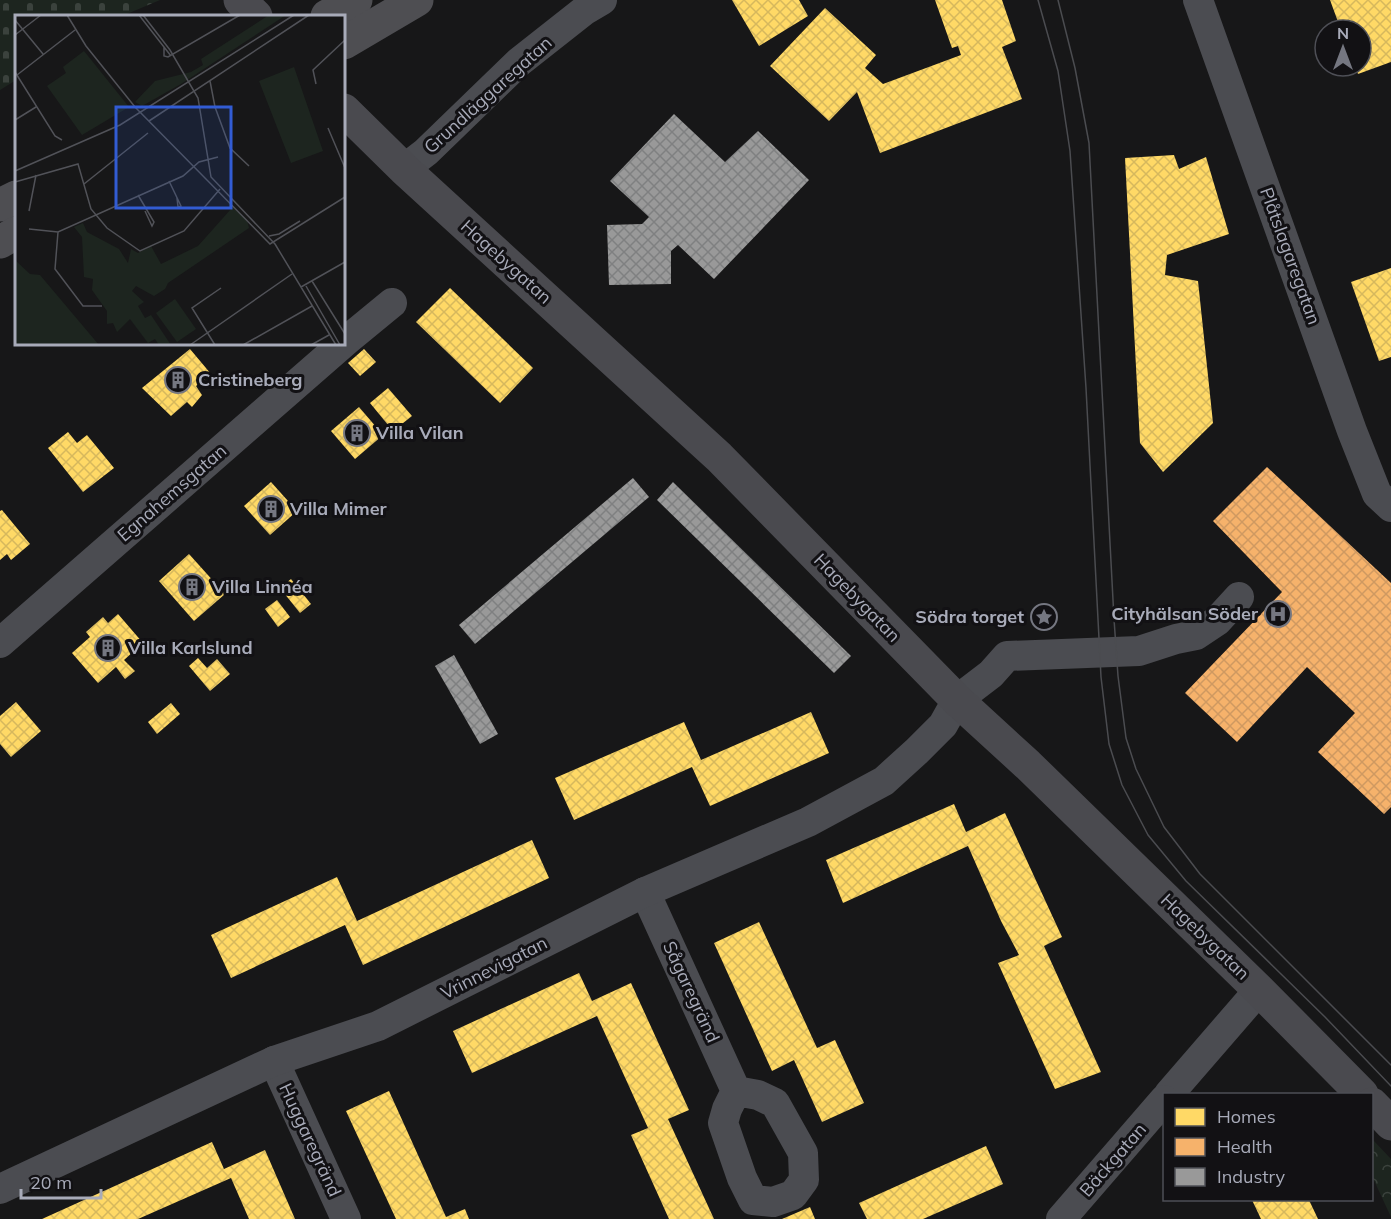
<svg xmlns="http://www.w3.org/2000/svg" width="1391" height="1219" font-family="Mulish,sans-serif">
<defs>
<pattern id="forest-crowns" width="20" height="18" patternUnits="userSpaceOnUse" patternTransform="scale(1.5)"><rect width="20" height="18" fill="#1d251f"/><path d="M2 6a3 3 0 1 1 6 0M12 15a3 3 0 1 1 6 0" fill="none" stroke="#3b423d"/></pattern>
<pattern id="cemetery-stones" width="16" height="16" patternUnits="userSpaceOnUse" patternTransform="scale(1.5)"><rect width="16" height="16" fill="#1d251f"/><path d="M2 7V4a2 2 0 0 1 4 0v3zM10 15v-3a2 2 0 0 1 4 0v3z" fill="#3b423d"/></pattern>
<pattern id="homes-cross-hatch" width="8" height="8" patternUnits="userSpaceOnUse" patternTransform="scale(1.5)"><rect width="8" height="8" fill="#ffd966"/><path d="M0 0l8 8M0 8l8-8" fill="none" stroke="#d6b85d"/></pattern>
<pattern id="health-cross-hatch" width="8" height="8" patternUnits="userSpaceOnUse" patternTransform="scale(1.5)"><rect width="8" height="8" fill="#f6b26b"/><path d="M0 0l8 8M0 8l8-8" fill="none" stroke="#cf9961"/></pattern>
<pattern id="industry-cross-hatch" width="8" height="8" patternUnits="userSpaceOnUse" patternTransform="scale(1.5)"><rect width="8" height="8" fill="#999"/><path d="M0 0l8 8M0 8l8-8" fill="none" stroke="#7f8081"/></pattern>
</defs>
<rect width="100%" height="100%" fill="#171718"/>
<polygon fill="url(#forest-crowns)" points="1372,1139 1391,1159 1391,1217 1372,1176"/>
<polygon fill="url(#cemetery-stones)" points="0,0 160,0 122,16 16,16 16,80 0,90"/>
<g fill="url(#homes-cross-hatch)">
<polygon points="732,0 799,0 808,16 759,46"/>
<polygon points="935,0 1002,0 1016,41 1002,47 1022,99 880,153 857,92 829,121 770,66 825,8 876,55 865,68 883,84 961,55 958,46 952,48"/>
<polygon points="1330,0 1391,0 1391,62 1358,74 1355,66 1361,66 1361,30 1341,30"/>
<polygon points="1174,155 1179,169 1206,157 1229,234 1167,255 1165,275 1198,281 1213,423 1163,472 1140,443 1125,158"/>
<polygon points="1391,268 1391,357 1379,361 1351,282"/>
<polygon points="450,288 533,368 500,403 416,322"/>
<polygon points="190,349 211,374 196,386 202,395 192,407 187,402 171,416 142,388"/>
<polygon points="364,349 376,362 360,376 348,363"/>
<polygon points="388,388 412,416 393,431 370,403"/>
<polygon points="359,407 383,435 355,459 331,431"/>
<polygon points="68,432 77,443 87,435 114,468 83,492 48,448"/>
<polygon points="271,482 297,511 270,535 244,506"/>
<polygon points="2,510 30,544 11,560 7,554 0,560 0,511"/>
<polygon points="189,554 225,594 194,621 159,581"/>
<polygon points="291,579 311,604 300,613 280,588"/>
<polygon points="277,600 290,617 278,627 265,609"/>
<polygon points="118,614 143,643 124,660 135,671 125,679 116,667 98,683 72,653 90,637 86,632 103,617 108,623"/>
<polygon points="198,658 207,668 217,659 230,674 210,691 189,666"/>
<polygon points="16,702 41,731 11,757 0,744 0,716"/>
<polygon points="171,703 180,714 157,734 148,722"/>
<polygon points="811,712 829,753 710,806 692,767 574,820 555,778 684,722 701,760"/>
<polygon points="954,804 966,832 1005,813 1062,937 1044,946 1101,1072 1055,1089 998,963 1019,955 1001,921 968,846 843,903 826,860"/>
<polygon points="532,840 549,878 363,965 345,925 231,978 211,935 337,877 357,921"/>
<polygon points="759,922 817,1048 835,1040 864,1103 822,1122 794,1060 772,1071 714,943"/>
<polygon points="579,973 592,1001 631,983 689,1110 668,1119 714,1219 669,1219 631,1135 648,1128 597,1016 472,1073 453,1031"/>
<polygon points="389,1091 446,1217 465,1209 469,1219 396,1219 346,1111"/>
<polygon points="212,1142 224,1169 265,1150 295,1219 249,1219 231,1178 138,1219 42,1219"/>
<polygon points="986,1146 1003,1184 923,1219 867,1219 859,1203"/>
<polygon points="1252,1200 1309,1200 1318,1219 1261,1219"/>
<polygon points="810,1207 815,1219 782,1219"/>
</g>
<polygon fill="url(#health-cross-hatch)" points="1267,467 1391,583 1391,807 1384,814 1318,752 1355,713 1307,667 1237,742 1185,693 1282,592 1213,521"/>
<g fill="url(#industry-cross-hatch)">
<polygon points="674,114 725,162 758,131 809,180 714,279 678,245 671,251 671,284 609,285 607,225 642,224 649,217 610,181"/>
<polygon points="633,478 649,497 475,644 459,625"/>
<polygon points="673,482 851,656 834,673 657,500"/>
<polygon points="454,655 498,734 480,744 435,666"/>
</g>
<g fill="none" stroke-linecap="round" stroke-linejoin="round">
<g stroke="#4b4c51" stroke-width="30">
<polyline points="1198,0 1352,431 1377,494 1391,507"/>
<polyline points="404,169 426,152 519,62 585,10 602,0"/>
<polyline points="0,643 347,340 392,303"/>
<polyline points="645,892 736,1091 758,1095 775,1103 803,1153 804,1180 793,1195 773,1202 753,1200 742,1178 723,1123 727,1109 736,1091"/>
<polyline points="274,1061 346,1219"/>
<polyline points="1169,1094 1259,990"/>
<polyline points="0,1189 274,1061 378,1026 645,892 808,822 884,781 917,751 943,725 957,700 991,674 1007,656 1139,651 1176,639 1196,635 1217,621 1239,597"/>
<polyline points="1061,1219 1164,1100"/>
</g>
<g stroke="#4a4a4f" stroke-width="33">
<polyline points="240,0 256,16"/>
<polyline points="344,110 404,169 719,457 957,700 1028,765 1259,990 1362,1094"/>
<polyline points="1372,1104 1391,1124"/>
</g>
<g stroke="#4e4e52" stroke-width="33">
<polyline points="327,16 356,0"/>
<polyline points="344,43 417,0"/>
<polyline points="0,205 16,197"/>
<polyline points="0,242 16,233"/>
</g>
<g stroke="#4b4c50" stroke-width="1.5">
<polyline points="1038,0 1058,71 1070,151 1086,388 1101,677 1109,744 1122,785 1148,835 1186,881 1325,1017 1391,1086"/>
<polyline points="1058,0 1075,68 1089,143 1114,619 1118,676 1126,738 1136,769 1164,827 1200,874 1391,1065"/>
</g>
</g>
<defs>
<symbol id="building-ring" viewBox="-11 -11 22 22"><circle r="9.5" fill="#121114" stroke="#757781" stroke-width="1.5"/><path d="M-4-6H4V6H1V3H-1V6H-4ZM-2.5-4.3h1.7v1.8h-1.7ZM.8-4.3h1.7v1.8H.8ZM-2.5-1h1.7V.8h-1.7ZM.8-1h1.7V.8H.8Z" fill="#757781"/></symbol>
<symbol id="hospital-ring" viewBox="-11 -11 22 22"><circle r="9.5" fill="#121114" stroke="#757781" stroke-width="1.5"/><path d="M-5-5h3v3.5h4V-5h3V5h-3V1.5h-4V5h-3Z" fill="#757781"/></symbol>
<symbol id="sight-ring" viewBox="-11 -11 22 22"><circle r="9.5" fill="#121114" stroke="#757781" stroke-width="1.5"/><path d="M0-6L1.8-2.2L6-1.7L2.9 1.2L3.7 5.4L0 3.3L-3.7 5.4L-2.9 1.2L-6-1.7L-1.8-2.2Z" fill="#757781"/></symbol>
</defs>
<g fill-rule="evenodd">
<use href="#building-ring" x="163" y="365" width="30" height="30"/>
<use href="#building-ring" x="342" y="418" width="30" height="30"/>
<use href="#building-ring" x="256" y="494" width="30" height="30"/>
<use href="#building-ring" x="177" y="572" width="30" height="30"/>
<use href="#hospital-ring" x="1263" y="599" width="30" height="30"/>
<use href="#sight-ring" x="1029" y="602" width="30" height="30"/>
<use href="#building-ring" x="93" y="633" width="30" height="30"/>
</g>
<g text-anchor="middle" stroke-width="6" stroke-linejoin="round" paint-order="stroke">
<g font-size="18" fill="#a8abb9" stroke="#121114">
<text transform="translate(488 95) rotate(-42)" y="6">Grundläggaregatan</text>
<text transform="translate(1290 256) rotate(70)" y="6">Plåtslagaregatan</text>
<text transform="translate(506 262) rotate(42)" y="6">Hagebygatan</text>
<text transform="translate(172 493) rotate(-41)" y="6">Egnahemsgatan</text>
<text transform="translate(857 598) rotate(46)" y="6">Hagebygatan</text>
<text transform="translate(1205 937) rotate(44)" y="6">Hagebygatan</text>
<text transform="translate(494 968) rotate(-27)" y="6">Vrinnevigatan</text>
<text transform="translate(691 992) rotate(65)" y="6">Sågaregränd</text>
<text transform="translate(310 1140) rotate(65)" y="6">Huggaregränd</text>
<text transform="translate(1113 1160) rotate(-49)" y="6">Bäckgatan</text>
</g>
<g font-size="18" font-weight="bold" fill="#a8abb9" stroke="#121114" text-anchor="start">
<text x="198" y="386">Cristineberg</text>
<text x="376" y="439">Villa Vilan</text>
<text x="290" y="515">Villa Mimer</text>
<text x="212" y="593">Villa Linnéa</text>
<text x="1258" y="620" text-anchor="end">Cityhälsan Söder</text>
<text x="1024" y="623" text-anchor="end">Södra torget</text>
<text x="128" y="654">Villa Karlslund</text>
</g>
</g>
<g transform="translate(15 15)">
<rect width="330" height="330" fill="#171718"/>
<path d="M254 0H271L166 69 127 91 120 87 140 66 176 57 188 50 186 44Z" fill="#1d251f"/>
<path d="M279 52 308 136 276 148 244 66ZM211 184 232 205 234 213 153 268 150 274 139 281 121 271 117 276 129 287 123 291 130 303 136 300 156 330H144L140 324 133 328 115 304 102 317 98 308 92 309V296L77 275 78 264 69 262 67 222 59 212 68 208 72 217 104 234 113 248 116 234 123 238 136 231 146 249 183 231 216 194ZM0 245 15 259 25 260 84 330H0Z" fill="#1d251f"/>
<path d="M69 36 114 92 67 120 32 71 51 58 48 52Z" fill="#1d251f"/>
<path d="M160 284 181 314 162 327 141 298Z" fill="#1d251f"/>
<path fill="none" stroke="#515258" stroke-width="1.5" d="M52 0 71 31 120 92 255 229 330 182M124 0 156 41M128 0 155 35 183 83 196 162 260 229M0 5 28 39M0 20 26 0M149 32V41L153 42 225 0M0 57 40 121 47 125M2 60 60 15M195 66 200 92 215 133 234 151M301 69 298 55 330 25M0 105 21 92M134 106 294 0M313 113 330 153M0 156 105 110 279 0M154 166 166 191 163 192 162 183M0 167 63 149 76 194 92 213 125 236 169 216 205 174M69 169 133 118M123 180 139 207 137 211 130 196M14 196 21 160M14 214 43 217 168 161 184 147 203 142M43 217 40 254 68 291H87M254 221 264 219 285 206M260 229 321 330M297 266 330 319M291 271 325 330M286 272 330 247M175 330 277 259M200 330 177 293 206 273M228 330 297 291M296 330 314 320"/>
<path fill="#325cd3" fill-opacity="0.15" stroke="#325cd3" stroke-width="3" d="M101 92H216V193H101Z"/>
<rect width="330" height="330" fill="none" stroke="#a8abb9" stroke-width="3"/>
</g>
<rect x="1163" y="1093" width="210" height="108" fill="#121114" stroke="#4e4f56" stroke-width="1.5"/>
<rect x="1175" y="1108" width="30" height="18" fill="#ffd966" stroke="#4e4f56" stroke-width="1.5"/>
<text x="1217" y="1123" font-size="18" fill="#a8abb9">Homes</text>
<rect x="1175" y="1138" width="30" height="18" fill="#f6b26b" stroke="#4e4f56" stroke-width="1.5"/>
<text x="1217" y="1153" font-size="18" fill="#a8abb9">Health</text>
<rect x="1175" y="1168" width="30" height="18" fill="#999999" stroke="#4e4f56" stroke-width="1.5"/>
<text x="1217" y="1183" font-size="18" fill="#a8abb9">Industry</text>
<g transform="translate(1343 48)"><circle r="28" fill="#121114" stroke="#4e4f56" stroke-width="1.5"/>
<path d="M0-4.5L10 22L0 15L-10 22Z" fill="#757781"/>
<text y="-9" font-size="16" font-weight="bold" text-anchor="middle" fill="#a8abb9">N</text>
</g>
<path d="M21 1189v9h80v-9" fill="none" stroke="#a8abb9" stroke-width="3"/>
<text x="30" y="1189" font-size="18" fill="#a8abb9" stroke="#121114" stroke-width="4.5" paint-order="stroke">20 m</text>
</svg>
